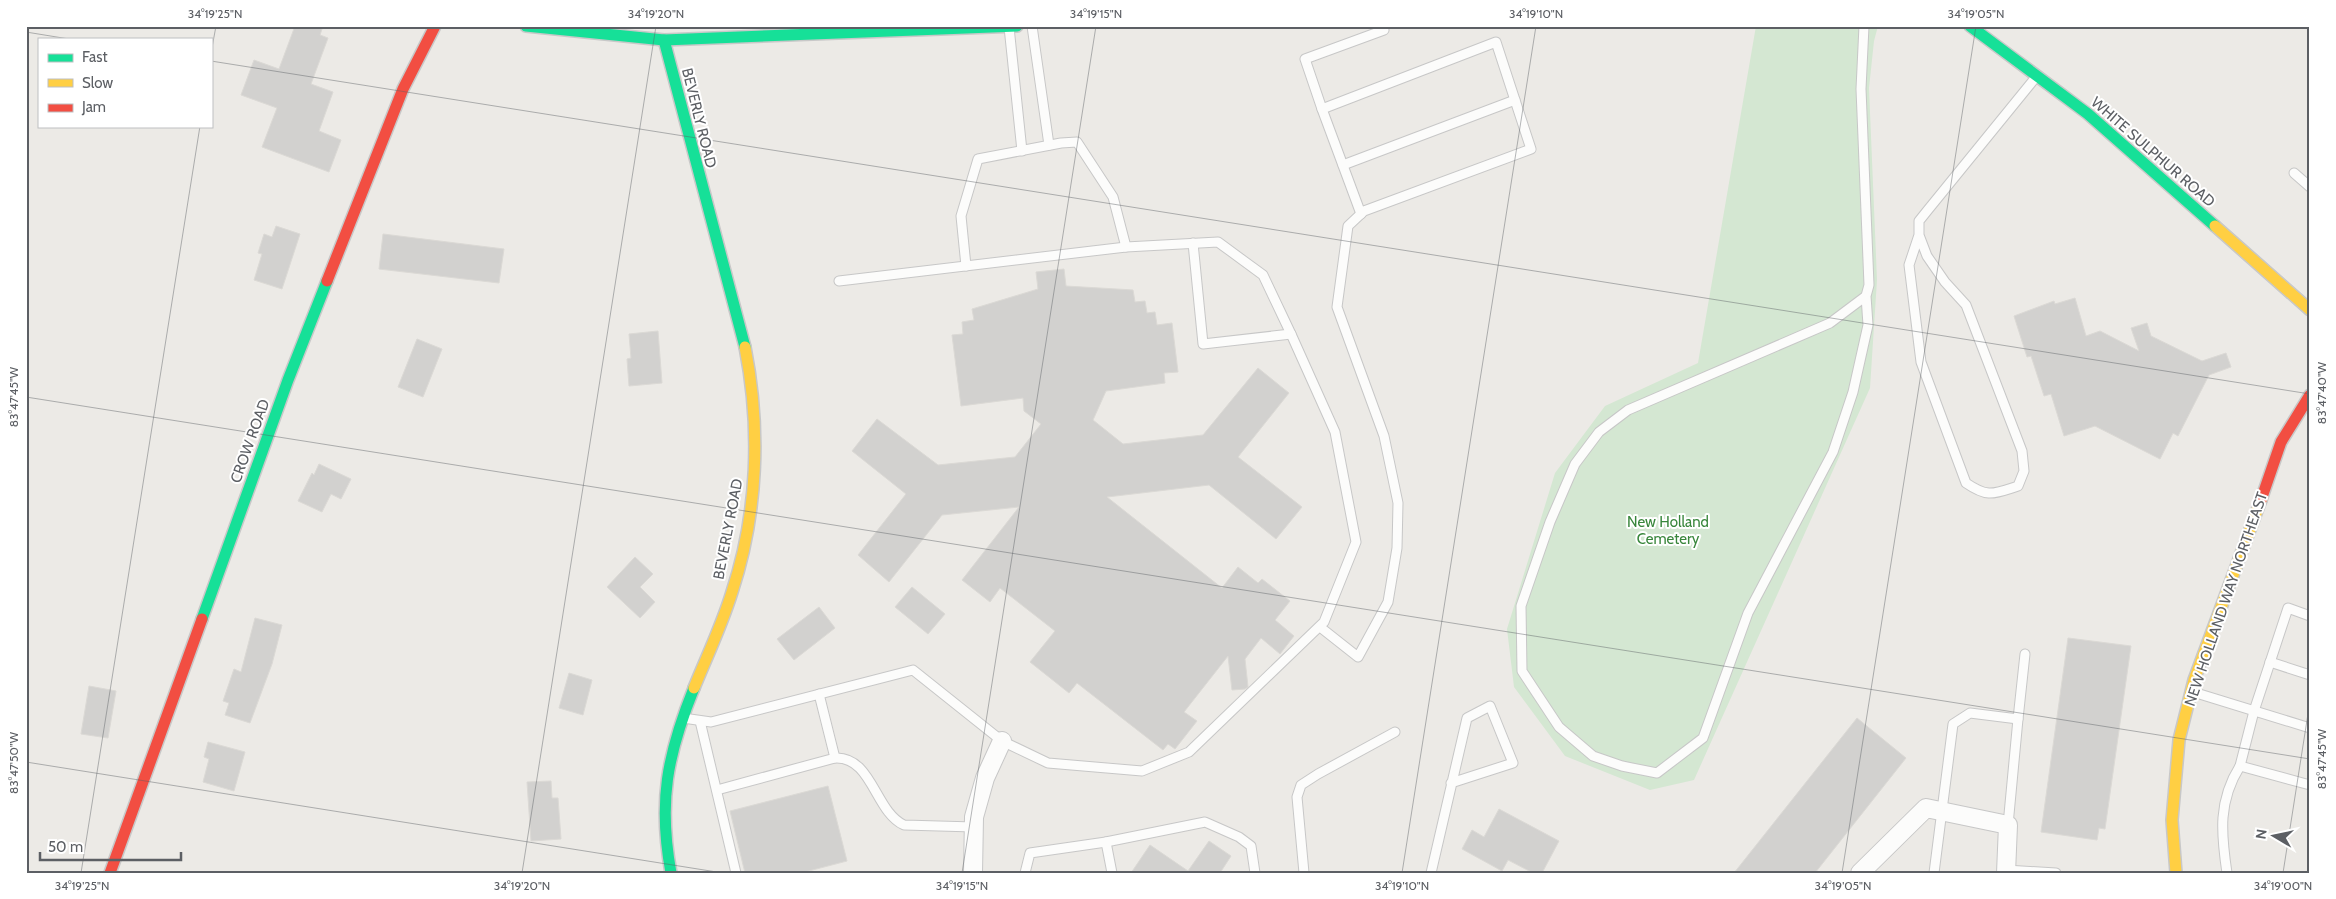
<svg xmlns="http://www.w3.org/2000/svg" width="2336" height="899" font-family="Cabin,sans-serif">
<rect width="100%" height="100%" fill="#eceae6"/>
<polygon fill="#d4e7d2" points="1756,26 1878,26 1874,41 1869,88 1877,280 1870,388 1694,780 1650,790 1565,756 1514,687 1507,629 1555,473 1605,406 1698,363"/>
<g fill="#d2d1cf" stroke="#dbd9d5">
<polygon points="295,26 323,26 320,35 328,38 311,84 333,92 319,131 341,140 329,172 262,147 277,108 241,95 254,60 279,69"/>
<polygon points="276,226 300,234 282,289 254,280 262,254 258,253 264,234 272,237"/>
<polygon points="383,234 504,249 499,283 379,269"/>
<polygon points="1064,269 1066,286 1133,290 1135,302 1145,301 1147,313 1155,312 1157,325 1172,323 1178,372 1164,373 1165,383 1106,391 1093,420 1123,444 1203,435 1258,368 1289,393 1238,457 1302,507 1276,539 1209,485 1107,497 1222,588 1238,567 1258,583 1262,579 1290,601 1275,620 1294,636 1280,654 1261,638 1245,659 1248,687 1245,689 1232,690 1228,656 1184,712 1197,721 1175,749 1168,744 1163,750 1077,683 1069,693 1030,662 1055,631 1000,588 990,602 962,580 1019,507 942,515 889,582 858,555 906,494 852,451 877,419 938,465 1015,457 1041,424 1024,411 1023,398 961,406 952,335 963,334 962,322 974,320 972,309 1038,289 1036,272"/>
<polygon points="2075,298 2086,336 2100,331 2139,351 2131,328 2147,323 2151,336 2202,361 2226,353 2231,367 2209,375 2178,436 2173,433 2160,459 2095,426 2064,436 2051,394 2044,396 2031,356 2027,357 2014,316 2054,301 2055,304"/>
<polygon points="658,331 662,383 629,386 627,359 631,358 629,334"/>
<polygon points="417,339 442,349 423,397 398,387"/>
<polygon points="319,464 351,479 341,499 331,494 322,512 298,501 312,473 314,475"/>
<polygon points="635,557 653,574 640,587 655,602 640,618 607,587"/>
<polygon points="912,587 945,614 928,634 895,607"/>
<polygon points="819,607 835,628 794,660 777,639"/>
<polygon points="255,618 282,625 272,664 250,723 225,715 229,703 223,701 234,669 241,672"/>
<polygon points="2068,638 2131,646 2105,829 2099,828 2097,840 2041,832"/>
<polygon points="569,673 592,680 583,715 559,708"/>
<polygon points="89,686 116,691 108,738 81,734"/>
<polygon points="1857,718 1906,758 1815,873 1734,873"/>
<polygon points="208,742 245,752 234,791 203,782 209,759 204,757"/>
<polygon points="551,781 552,798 558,798 561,839 531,841 527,782"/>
<polygon points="828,786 847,861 801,873 745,873 730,811"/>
<polygon points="1499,809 1559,841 1542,873 1533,873 1508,860 1502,871 1462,849 1472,830 1484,837"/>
<polygon points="1209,841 1231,856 1220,873 1131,873 1150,845 1188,871"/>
</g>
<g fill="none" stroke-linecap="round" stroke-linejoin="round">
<defs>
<g id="lane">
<polyline points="1032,26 1049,145"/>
<polyline points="1864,26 1861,89 1869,285 1866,296 1868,325 1853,392 1833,452 1748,613 1703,738 1657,773 1622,766 1593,756 1559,727 1522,671 1521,606 1550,522 1575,464 1599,432 1628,410 1830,323 1866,296"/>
<polyline points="1009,27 1022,151"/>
<polyline points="1322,109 1361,214"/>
<polyline points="1343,165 1515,100"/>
<polyline points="2294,173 2310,187"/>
<path d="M1919 235 1909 265 1921 362 1966 483C1988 498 1993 494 2018 486L2024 471 2022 451 1966 305 1945 282 1927 256 1919 235V221L1927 211 2036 77"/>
<polyline points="1193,243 1203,344 1291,334"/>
<polyline points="966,266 961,216 978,159 1061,143 1077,142 1113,197 1126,247"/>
<polyline points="1320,627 1358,657 1388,602 1397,548 1398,503 1384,436 1337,307 1348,226 1364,211 1531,149 1496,42 1322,109 1305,59 1384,30"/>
<polyline points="2270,662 2310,675"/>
<polyline points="2193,692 2310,728"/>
<polyline points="683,718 711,722 913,670 1002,741 1048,763 1142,771 1189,752 1324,622 1356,542 1335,432 1291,334 1263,275 1218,242 1126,247 839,281"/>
<polyline points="2018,719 2025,654"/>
<polyline points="700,721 736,873"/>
<path d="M835 758C872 756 875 812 904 825L974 827"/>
<polyline points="2240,766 2254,711 2288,608 2310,616"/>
<polyline points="717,790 835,758 819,694"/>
<polyline points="1106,842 1205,822 1239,837 1251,846 1255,873"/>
<polyline points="2006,870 2056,873"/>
<polyline points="1025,873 1030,853 1106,842 1112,873"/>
<polyline points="1304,873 1297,797 1301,785 1318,774 1395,732"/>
<polyline points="1431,873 1467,718 1490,706 1513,763 1451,783"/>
<polyline points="1934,873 1953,724 1970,713 2018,719 2008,825"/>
<path d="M2227 873C2221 833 2218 801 2240 766L2310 785"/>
</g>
<g id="street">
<polyline points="973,873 974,817 985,778 1002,741"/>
<polyline points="1860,873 1926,808 2008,825 2006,873"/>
</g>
<g id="fast">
<polyline points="526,26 664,40 1017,26"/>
<polyline points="1970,26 2088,114 2215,226"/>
<polyline points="664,40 745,347"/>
<polyline points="202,619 288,380 327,281"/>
<path d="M671 873C658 802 667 755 694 688"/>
</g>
<g id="slow">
<polyline points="2215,226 2310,310"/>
<path d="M694 688C707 656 722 625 732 592 758 513 761 428 745 347"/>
<polyline points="2176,873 2172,820 2179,740 2194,680 2261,500"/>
</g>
<g id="jam">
<polyline points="327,281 403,89 435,26"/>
<polyline points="2261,500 2281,442 2310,395"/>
<polyline points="110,873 202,619"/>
</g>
</defs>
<use href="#lane" stroke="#c7c7c7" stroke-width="11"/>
<use href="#street" stroke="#c7c7c7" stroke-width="20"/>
<use href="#fast" stroke="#c8c8c8" stroke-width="14"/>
<use href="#slow" stroke="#c8c8c8" stroke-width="14"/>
<use href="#jam" stroke="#c8c8c8" stroke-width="14"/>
<use href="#lane" stroke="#fcfcfb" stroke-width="9"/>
<use href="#street" stroke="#fcfcfb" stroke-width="18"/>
<use href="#fast" stroke="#16e098" stroke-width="11"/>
<use href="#slow" stroke="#ffcf43" stroke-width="11"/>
<use href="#jam" stroke="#f24e42" stroke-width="11"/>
</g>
<path fill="none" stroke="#5c5f64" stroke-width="1" stroke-opacity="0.45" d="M2296 26 2310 28M26 32 69 39M211 53 216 26M211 61 2310 394M26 397 2310 759M26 762 723 873M81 873 200 126M522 873 656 26M962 873 1096 26M1402 873 1536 26M1842 873 1976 26M2283 873 2310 701"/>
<g text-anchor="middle" stroke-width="4" stroke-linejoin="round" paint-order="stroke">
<g font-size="15" fill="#5c5f64" stroke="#fff">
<text transform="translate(699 118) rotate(76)" y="5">BEVERLY ROAD</text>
<text transform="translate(2153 152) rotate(41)" y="5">WHITE SULPHUR ROAD</text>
<text transform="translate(250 441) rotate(-70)" y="5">CROW ROAD</text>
<text transform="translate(728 529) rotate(-79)" y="5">BEVERLY ROAD</text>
<text transform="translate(2226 599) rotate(-71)" y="5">NEW HOLLAND WAY NORTHEAST</text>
</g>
<g font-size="15" fill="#38863b" stroke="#fff">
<text x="1668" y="527">New Holland<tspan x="1668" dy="17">Cemetery</tspan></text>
</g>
</g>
<rect width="2336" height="899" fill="none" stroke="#ffffff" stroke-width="55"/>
<rect x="38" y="38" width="175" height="90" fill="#ffffff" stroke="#bebfc1"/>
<rect x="48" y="54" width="25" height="8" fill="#16e098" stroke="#bebfc1"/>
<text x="82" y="62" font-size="15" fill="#5c5f64">Fast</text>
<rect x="48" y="79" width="25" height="8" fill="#ffcf43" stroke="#bebfc1"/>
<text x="82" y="88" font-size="15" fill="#5c5f64">Slow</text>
<rect x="48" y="104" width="25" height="8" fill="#f24e42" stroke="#bebfc1"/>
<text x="82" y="112" font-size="15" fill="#5c5f64">Jam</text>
<g transform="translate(2274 836) rotate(279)" stroke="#ffffff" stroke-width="4" paint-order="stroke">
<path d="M0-4L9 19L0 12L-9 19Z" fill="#5c5f64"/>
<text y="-8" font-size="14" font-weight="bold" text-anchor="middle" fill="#5c5f64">N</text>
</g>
<path d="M40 852v8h141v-8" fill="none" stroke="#5c5f64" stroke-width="2.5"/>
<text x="48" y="852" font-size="15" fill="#5c5f64" stroke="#ffffff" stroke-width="4" paint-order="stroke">50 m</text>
<rect x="28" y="28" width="2280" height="844" fill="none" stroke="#5c5f64" stroke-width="2"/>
<g font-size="12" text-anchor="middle" fill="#5c5f64">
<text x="215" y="18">34°19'25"N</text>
<text x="656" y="18">34°19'20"N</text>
<text x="1096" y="18">34°19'15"N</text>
<text x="1536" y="18">34°19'10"N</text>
<text x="1976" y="18">34°19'05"N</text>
<text transform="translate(2322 393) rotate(-90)" y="4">83°47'40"W</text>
<text transform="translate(14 397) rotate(-90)" y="4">83°47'45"W</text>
<text transform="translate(2322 759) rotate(-90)" y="4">83°47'45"W</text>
<text transform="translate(14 763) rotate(-90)" y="4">83°47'50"W</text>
<text x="82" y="890">34°19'25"N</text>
<text x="522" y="890">34°19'20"N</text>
<text x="962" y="890">34°19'15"N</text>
<text x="1402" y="890">34°19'10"N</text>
<text x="1843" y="890">34°19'05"N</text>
<text x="2283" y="890">34°19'00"N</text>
</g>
</svg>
